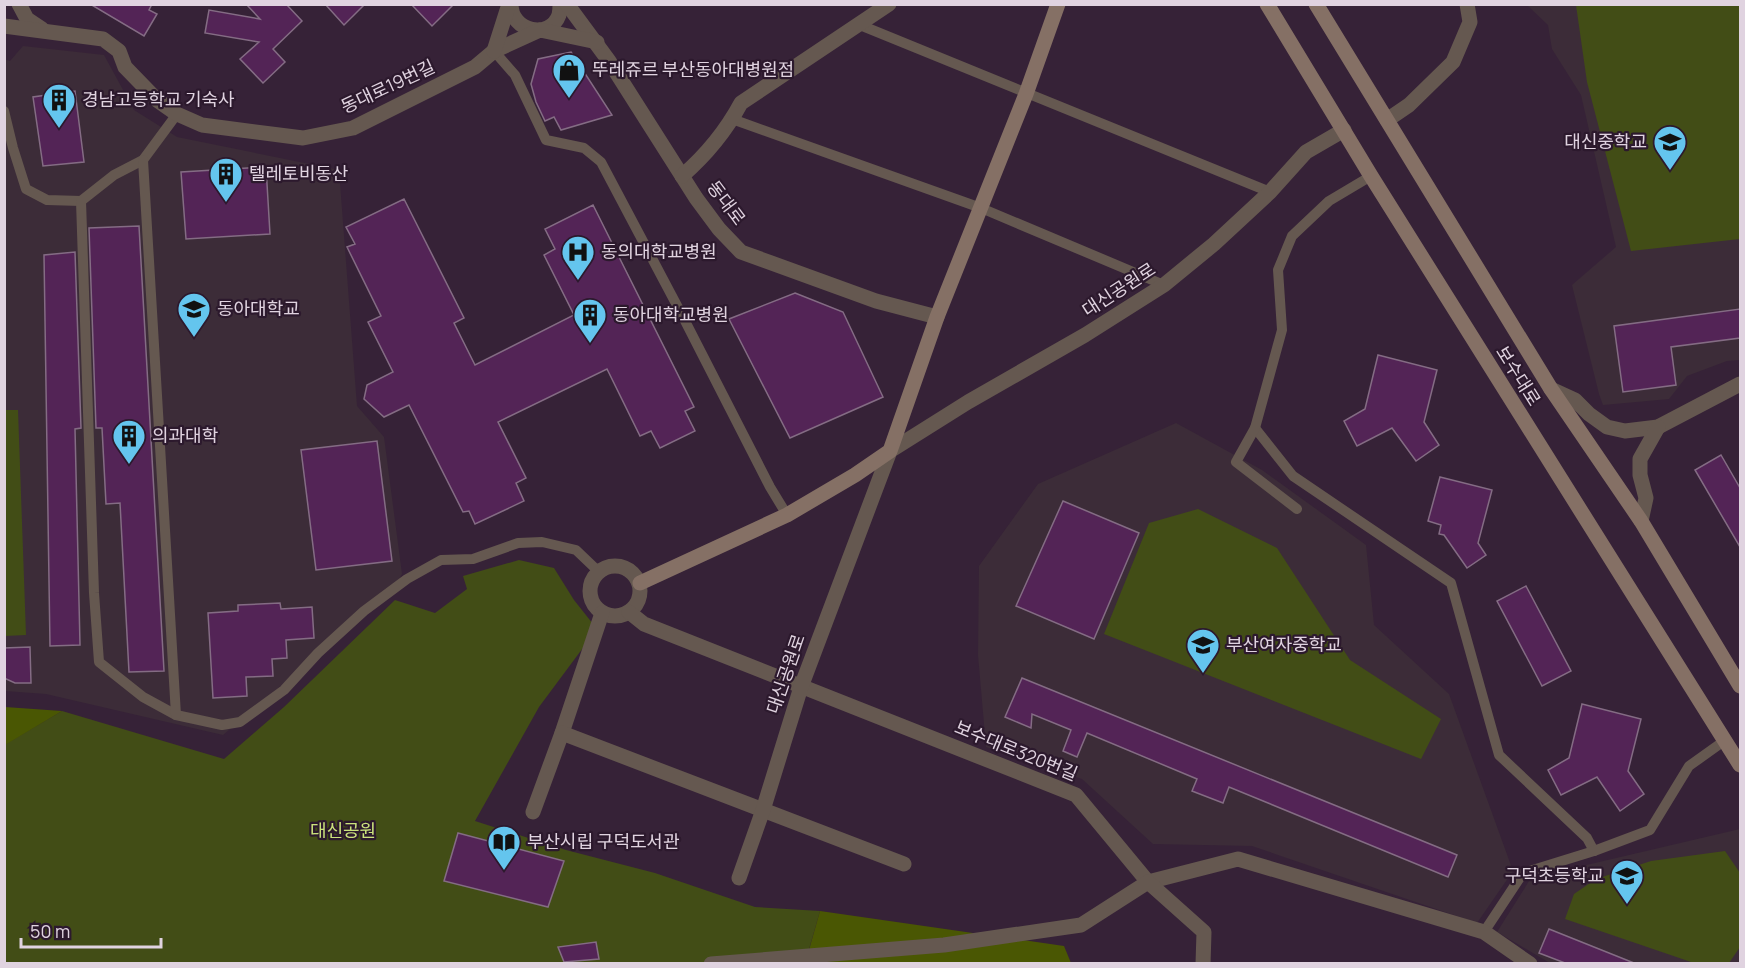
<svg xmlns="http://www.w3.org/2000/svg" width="1745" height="968" font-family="Manrope,'Noto Sans KR',sans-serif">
<rect width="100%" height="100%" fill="#362237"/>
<g fill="#3c2c38">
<polygon points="1527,5 1740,5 1740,360 1727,361 1687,376 1669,399 1603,405 1599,394 1572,285 1616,247 1581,95 1552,49 1548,25"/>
<polygon points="23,46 104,55 134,110 177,137 339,170 357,406 384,437 402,574 391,593 223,735 46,694 5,691 4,59 10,61"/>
<polygon points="1176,423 1262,470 1366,545 1374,625 1449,694 1513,871 1477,923 1252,846 1153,844 1082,779 986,747 978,655 979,566 1038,484"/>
<polygon points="1740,829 1740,963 1550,963 1497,932 1531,878"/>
</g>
<g fill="#424d16">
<polygon points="1576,5 1740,5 1740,239 1631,251 1587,82"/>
<polygon points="4,410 18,410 26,635 5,636"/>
<polygon points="1198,509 1277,548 1350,660 1441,719 1421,759 1104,634 1149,523"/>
<polygon points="519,560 554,568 574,600 597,629 539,707 475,821 566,850 655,873 755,907 820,911 805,963 5,963 4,745 62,711 224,759 284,707 395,600 435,613 467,589 463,576"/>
<polygon points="1725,851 1740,873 1740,947 1729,963 1694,963 1565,919 1574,894 1596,879 1651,861"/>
</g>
<g fill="#4a5703">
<polygon points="5,707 62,711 5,745"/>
<polygon points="820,911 1064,946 1071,963 805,964"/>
</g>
<g fill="#532456" stroke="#846c84" stroke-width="1.5">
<polygon points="90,4 152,4 149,10 157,14 144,36"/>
<polygon points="246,4 286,4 302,21 273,49 285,62 263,83 240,59 259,42 205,33 209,10 260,19"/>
<polygon points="325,4 365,4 344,25"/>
<polygon points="411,4 454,4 432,26"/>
<polygon points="571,52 612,115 561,130 554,117 545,121 536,102 531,84 538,59"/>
<polygon points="75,91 84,162 43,166 33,97"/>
<polygon points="266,167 270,234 186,239 181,172"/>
<polygon points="404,199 464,318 454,323 475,365 574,315 544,255 555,249 545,229 593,205 694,407 685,411 695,431 660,448 651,431 640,436 607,369 498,422 526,478 516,483 524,501 475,524 469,511 463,512 409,405 384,417 364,399 367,385 393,372 368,322 381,316 347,247 355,244 346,227"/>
<polygon points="139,226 164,671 129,672 120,503 106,504 102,428 96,428 89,228"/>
<polygon points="75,252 81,428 75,429 80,645 50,646 44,255"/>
<polygon points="795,293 843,312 883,397 790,438 729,319"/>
<polygon points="1740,309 1740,338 1671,347 1676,385 1623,392 1614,326"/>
<polygon points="1378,355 1437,370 1424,422 1439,445 1416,461 1392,428 1357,446 1344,421 1365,409"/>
<polygon points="377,441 392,561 316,570 301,450"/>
<polygon points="1721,455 1740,488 1740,547 1695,470"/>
<polygon points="1440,477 1492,490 1478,543 1486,555 1467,568 1444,535 1439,534 1441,525 1428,521"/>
<polygon points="1063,501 1139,533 1094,639 1016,606"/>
<polygon points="1526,586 1571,671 1542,686 1497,601"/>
<polygon points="280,603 281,609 312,607 314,638 286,640 287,658 272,659 273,676 246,677 247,696 213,698 208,613 238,611 238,605"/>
<polygon points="30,647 31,683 15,683 4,678 4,648"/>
<polygon points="1022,678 1457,855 1448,877 1229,787 1223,803 1192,791 1197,779 1087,733 1077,757 1063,751 1071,730 1032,714 1031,728 1005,717"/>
<polygon points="1582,704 1641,719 1628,771 1644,794 1620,811 1597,777 1561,795 1548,770 1569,758"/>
<polygon points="458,833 564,861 548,907 444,881"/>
<polygon points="1549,929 1634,963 1565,963 1539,953"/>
<polygon points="596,942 599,959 564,962 558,947"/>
</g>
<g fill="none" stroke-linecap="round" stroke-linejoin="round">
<g stroke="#655850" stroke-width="10">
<polyline points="860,25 1270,192"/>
<polyline points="494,51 515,75 546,140 584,148 601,162 682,315 770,487 787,515"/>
<polyline points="4,111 13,148 26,189 47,200 81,201"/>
<polyline points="177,114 143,160 114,175 81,201 94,593 99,662 143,697 176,715 222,725 240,722 284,690 318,653 364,611 407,579 441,560 473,559 518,543 542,542 576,550 598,571"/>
<polyline points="732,119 981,208 1164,285"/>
<polyline points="143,160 176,715"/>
<polyline points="1255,428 1293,476 1451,583 1499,755 1587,838 1594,851"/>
<polyline points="1297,509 1236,462 1255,428 1282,330 1278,270 1292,236 1329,201 1371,176"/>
<polyline points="1484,932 1523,873 1594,851 1650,830 1689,766 1724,741"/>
</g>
<g stroke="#655850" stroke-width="15">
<polyline points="19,4 27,19 42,29"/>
<path d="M511 4C511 32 550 40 559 15 560 11 560 8 560 4"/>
<polyline points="567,4 609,61 696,198 719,229 741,252 876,301 937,317"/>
<polyline points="4,26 103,39 119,51 125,67 157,100 177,114 202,125 303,138 353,128 475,67 494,51 540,30 597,42"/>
<polyline points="494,51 509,4"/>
<polyline points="1387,120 1409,105 1453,62 1470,22 1467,4"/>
<path d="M682 176C705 156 727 129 741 103L889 4"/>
<polyline points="1551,389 1575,400 1589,414 1607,427 1625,431 1658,427 1740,384"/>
<polyline points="1641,521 1646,498 1640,475 1640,459 1658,427"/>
<circle cx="615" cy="591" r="25"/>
<polyline points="629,612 644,624 1076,795 1148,882 1238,859 1484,932 1530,964"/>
<polyline points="562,733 602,613"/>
<polyline points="533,812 562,733 904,864"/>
<polyline points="739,878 763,810 801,687 890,451 968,402 1085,335 1164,285 1214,244 1270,192 1306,152 1344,130"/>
<polyline points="711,964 944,945 1081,925 1148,882 1204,932 1203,964"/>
</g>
<g stroke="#857065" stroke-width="15">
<polyline points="1267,4 1371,176 1740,765"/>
<polyline points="1316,4 1551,389 1641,521 1740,686"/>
<polyline points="640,583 787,515 855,475 890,451 937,317 1026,94 1058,4"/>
</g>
</g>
<defs>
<symbol id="shop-pin" viewBox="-11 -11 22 30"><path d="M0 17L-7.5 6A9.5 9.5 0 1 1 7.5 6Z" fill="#64c5ee" stroke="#2c192d"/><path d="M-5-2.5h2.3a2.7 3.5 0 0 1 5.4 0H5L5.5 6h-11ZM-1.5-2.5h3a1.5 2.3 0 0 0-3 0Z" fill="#111"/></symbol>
<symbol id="building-pin" viewBox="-11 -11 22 30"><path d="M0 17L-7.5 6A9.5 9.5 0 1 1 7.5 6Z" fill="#64c5ee" stroke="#2c192d"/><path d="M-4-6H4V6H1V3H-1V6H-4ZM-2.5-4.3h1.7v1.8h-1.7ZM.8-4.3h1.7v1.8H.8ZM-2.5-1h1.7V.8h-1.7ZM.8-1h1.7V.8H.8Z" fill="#111"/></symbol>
<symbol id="school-pin" viewBox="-11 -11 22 30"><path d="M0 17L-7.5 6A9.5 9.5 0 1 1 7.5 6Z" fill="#64c5ee" stroke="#2c192d"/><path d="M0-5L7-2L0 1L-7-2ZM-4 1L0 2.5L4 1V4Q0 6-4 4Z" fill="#111"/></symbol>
<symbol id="hospital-pin" viewBox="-11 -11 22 30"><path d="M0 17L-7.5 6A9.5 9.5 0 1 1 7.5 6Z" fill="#64c5ee" stroke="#2c192d"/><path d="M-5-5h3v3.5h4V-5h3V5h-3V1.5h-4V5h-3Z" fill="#111"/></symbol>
<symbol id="university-pin" viewBox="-11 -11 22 30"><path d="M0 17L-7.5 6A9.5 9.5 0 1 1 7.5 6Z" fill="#64c5ee" stroke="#2c192d"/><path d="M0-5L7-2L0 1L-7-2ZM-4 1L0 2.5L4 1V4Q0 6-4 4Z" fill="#111"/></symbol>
<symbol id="library-pin" viewBox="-11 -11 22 30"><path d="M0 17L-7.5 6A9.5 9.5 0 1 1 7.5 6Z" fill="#64c5ee" stroke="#2c192d"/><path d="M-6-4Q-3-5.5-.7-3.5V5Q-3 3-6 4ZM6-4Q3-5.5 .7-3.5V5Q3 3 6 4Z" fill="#111"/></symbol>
</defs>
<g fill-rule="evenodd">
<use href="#shop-pin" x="550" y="51" width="38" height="52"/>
<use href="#building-pin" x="40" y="81" width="38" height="52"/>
<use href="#school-pin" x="1651" y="123" width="38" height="52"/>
<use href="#building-pin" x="207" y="155" width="38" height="52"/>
<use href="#hospital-pin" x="559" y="233" width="38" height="52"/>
<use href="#university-pin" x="175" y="290" width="38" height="52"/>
<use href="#building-pin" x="571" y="296" width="38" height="52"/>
<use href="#building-pin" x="110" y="417" width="38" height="52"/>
<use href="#school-pin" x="1184" y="626" width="38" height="52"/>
<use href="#library-pin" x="485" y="823" width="38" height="52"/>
<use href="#school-pin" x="1608" y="857" width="38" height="52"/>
</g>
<g text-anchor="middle" stroke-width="4.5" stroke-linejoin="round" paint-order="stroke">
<g font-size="18" fill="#e0d3e0" stroke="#2c192d" text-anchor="start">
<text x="592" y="76">뚜레쥬르 부산동아대병원점</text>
<text x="82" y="106">경남고등학교 기숙사</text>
<text x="1647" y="148" text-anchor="end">대신중학교</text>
<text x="249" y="180">텔레토비동산</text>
<text x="601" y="258">동의대학교병원</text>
<text x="217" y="315">동아대학교</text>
<text x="613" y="321">동아대학교병원</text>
<text x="152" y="442">의과대학</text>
<text x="1226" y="651">부산여자중학교</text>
<text x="527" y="848">부산시립 구덕도서관</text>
<text x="1604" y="882" text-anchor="end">구덕초등학교</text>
</g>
<g font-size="18" fill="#e0d3e0" stroke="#2c192d">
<text transform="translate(388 87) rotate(-25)" y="6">동대로19번길</text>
<text transform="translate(726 203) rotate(53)" y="6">동대로</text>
<text transform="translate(1119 290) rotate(-33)" y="6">대신공원로</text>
<text transform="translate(1518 376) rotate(58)" y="6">보수대로</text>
<text transform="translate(786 674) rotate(-71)" y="6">대신공원로</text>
<text transform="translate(1016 751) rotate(22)" y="6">보수대로320번길</text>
</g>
<g font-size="18" fill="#cbe27c" stroke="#2c192d">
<text x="343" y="837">대신공원</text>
</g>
</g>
<rect width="1745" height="968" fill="none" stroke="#e0d3e0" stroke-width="12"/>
<path d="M21 938v9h140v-9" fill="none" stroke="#e0d3e0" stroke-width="3"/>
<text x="30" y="938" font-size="18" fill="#e0d3e0" stroke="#2c192d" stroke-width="4.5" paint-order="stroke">50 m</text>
</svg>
